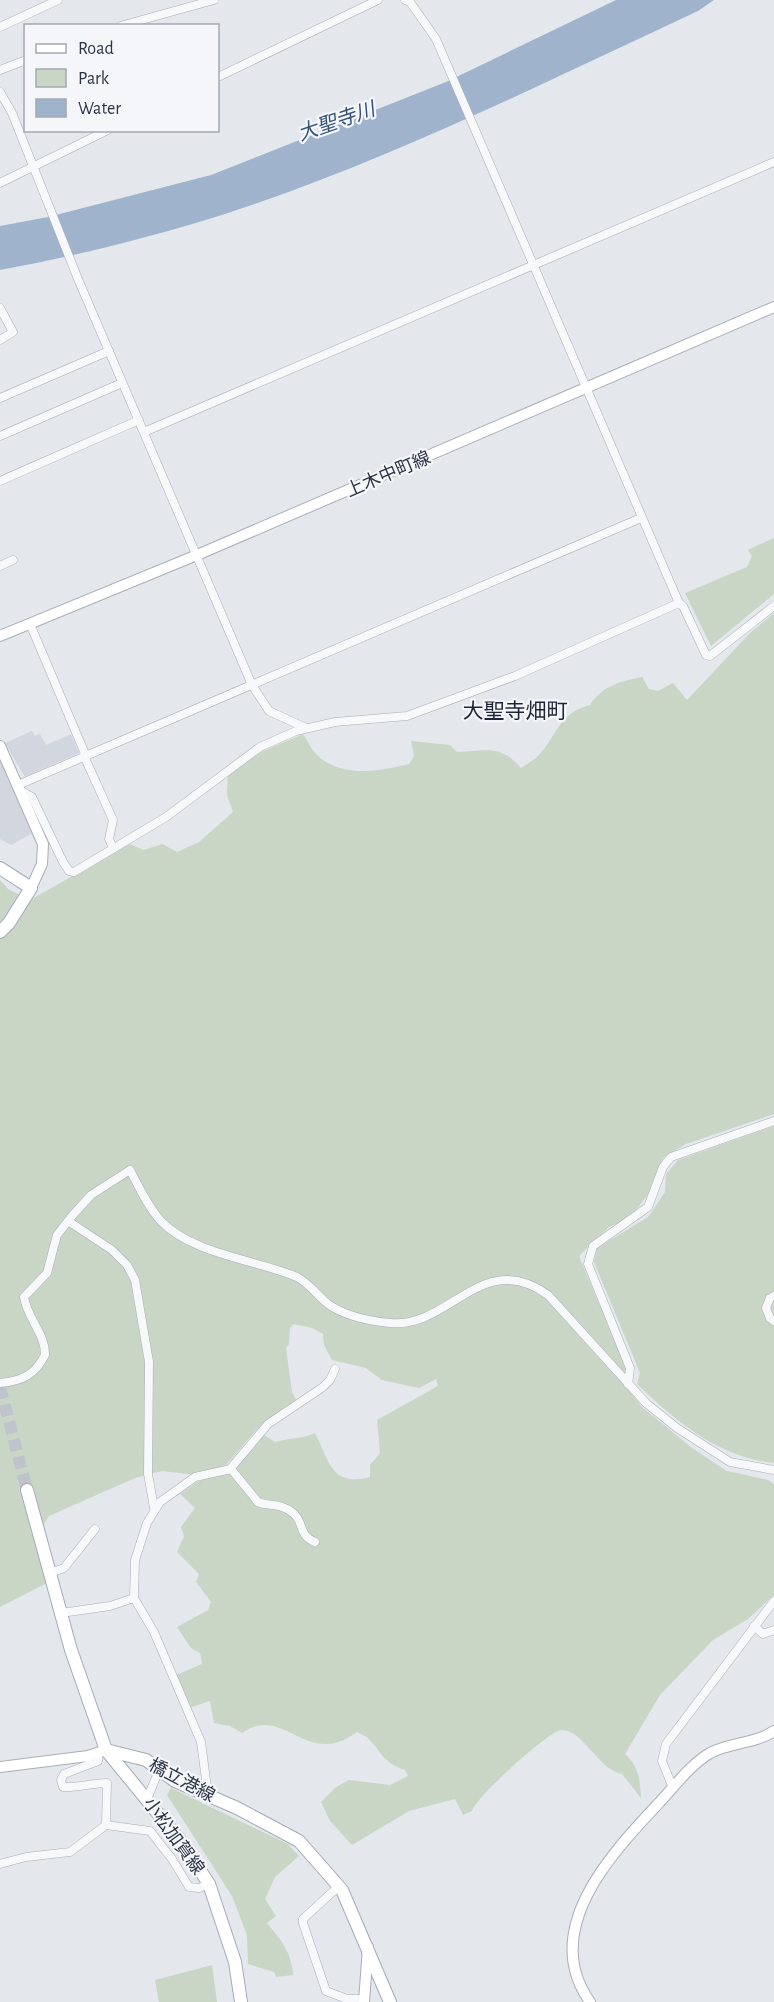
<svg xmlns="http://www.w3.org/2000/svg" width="774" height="2002" font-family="'Alegreya Sans','Noto Sans JP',sans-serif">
<rect width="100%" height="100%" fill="#e4e7ec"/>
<g fill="#d2d6de">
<polygon points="32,731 35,736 40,734 46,745 71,734 79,753 25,777 5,743"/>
<polygon points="0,758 35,832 11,845 0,839"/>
</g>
<g fill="#c9d6c5">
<polygon points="774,538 774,594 711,646 685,593 747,567 752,556 748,550"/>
<path d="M774 613V1114L686 1144 663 1158 650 1192 630 1218 609 1227 579 1256 626 1368 628 1389 642 1407 692 1448 727 1471 768 1480 774 1484V1595L748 1619 713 1640 660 1695 625 1754C639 1766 640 1780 641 1798L622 1774C597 1769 583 1728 560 1730 545 1735 476 1797 472 1811L463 1815 455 1799 409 1811 352 1845 330 1821 321 1802 336 1787 349 1780 390 1785 408 1776 405 1770C375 1760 381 1742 357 1732 306 1770 284 1703 242 1733L230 1726 214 1723 210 1701 189 1708 176 1675 202 1664 200 1653 191 1648 177 1627 208 1610 211 1602 196 1582 199 1574 177 1552 184 1536 181 1527 195 1508 180 1494 197 1482 235 1468 264 1435 275 1442C289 1438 302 1439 315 1433 330 1462 331 1487 370 1477V1465L380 1453 377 1420 438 1386 436 1379 419 1388 409 1386 382 1380 366 1368 332 1360 324 1345 323 1334 312 1328 294 1324 290 1328 289 1344 286 1348 292 1392 296 1400 258 1428 226 1465 197 1475 162 1471 135 1478 49 1516 35 1538 47 1583 0 1607V880L8 889 30 900 129 844 144 850 162 844 177 852 199 842 233 812 227 795 228 773 261 752 303 734C308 741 312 751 319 757 344 778 381 771 409 764L414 756 411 741 450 745 457 752C485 751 501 744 521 768 526 764 533 761 537 757 557 737 558 713 590 705 602 686 621 681 642 677L649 689 658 691 673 683 687 700 750 633Z"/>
<path d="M774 1126V1463C718 1457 677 1422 637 1384L640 1373 594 1262 597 1248 648 1217 665 1192 666 1174 678 1160Z"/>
<path d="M171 1788 288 1844 299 1856 275 1877 265 1899 276 1916 267 1923C281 1940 292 1953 293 1975L276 1977 274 1972 248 1964 247 1935 232 1896 167 1795Z"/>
<polygon points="212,1965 217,2002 159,2002 155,1980"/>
</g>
<path fill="#9fb4cc" d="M616 0H714L698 11C543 83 388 161 225 214 152 237 76 256 0 270V226L48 217 211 175 446 82Z"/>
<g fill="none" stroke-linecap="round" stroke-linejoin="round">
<polyline stroke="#bfc3cb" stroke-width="12" stroke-dasharray="12 6" stroke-linecap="butt" points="0,1387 27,1490"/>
<defs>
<g id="street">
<polyline points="405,0 410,2 436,39 679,603 683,606 706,655 710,656 774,606"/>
<polyline points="120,26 214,0"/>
<polyline points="0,27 58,0"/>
<polyline points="0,70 26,60"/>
<polyline points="218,77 378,0"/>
<polyline points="0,92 12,113 78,279 252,685 269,711 306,728"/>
<polyline points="0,183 108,130"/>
<polyline points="0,308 13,332 0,340"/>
<polyline points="0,398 109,351"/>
<polyline points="144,432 774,162"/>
<polyline points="0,436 122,383"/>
<polyline points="0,481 139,420"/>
<polyline points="0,566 13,560"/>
<polyline points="30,624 86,756"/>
<polyline points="84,756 113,820 109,839 113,848"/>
<polyline points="18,785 641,518"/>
<polyline points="21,791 32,797 63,862 69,871 74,872 166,817 260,747 296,731 335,722 407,716 515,676 679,603"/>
<polyline points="68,1221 112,1250 127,1265 135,1280 149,1362 148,1474 154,1508"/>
<polyline points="774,1296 770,1298 766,1308 770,1318 774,1321"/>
<path d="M0 1383C22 1381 35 1375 45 1355 46 1335 27 1318 24 1297L47 1273 57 1235 72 1216 91 1195 130 1170C139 1187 148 1207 161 1221 192 1254 257 1260 297 1277 310 1284 317 1295 328 1304 345 1316 369 1321 390 1323 450 1329 482 1247 548 1295L646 1403 677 1428 730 1462 774 1470"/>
<polyline points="628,1384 630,1368 588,1264 593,1246 648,1207 663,1167 671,1157 774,1121"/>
<polyline points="230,1469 268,1424 323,1387 330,1380 335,1369"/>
<polyline points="50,1573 64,1568 95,1529"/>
<polyline points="61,1613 110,1606 134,1598"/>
<polyline points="754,1626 763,1634 774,1630"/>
<path d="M99 1753 98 1761 64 1774 61 1780 63 1787C77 1788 92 1783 107 1783L106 1825"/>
<polyline points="673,1788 662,1761 666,1744 774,1601"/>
<path d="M208 1795 201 1742 154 1632 134 1598 135 1560 147 1523 160 1502 195 1477 231 1469 258 1502C269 1507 279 1502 293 1513 305 1523 297 1534 315 1542"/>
<polyline points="147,1799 157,1775 163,1774"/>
<polyline points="0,1864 26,1857 70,1852 106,1825 150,1831 172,1859 189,1887 199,1888 209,1884"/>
<polyline points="339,1886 303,1919 303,1923 326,1991 347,1999 365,1999"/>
</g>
<g id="secondary">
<polyline points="0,636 197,555 774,307"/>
<polyline points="0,746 43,844 42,864 31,888"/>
<polyline points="0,1767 88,1756 106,1750"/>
<polyline points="364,2002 368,1947"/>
<path d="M590 2002C539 1930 611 1854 658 1804 674 1787 690 1765 710 1753 730 1742 755 1744 774 1731"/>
</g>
<g id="primary">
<polyline points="0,868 31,888 9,923 0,932"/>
<polyline points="27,1490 71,1650 106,1750 183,1844 209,1884 235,1962 241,2002"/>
<polyline points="106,1750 146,1760 175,1781 237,1808 299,1841 342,1890 390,2002"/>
</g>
</defs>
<use href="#street" stroke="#a9aeb7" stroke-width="9"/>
<use href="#secondary" stroke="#a9aeb7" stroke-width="12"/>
<use href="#primary" stroke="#a3abb8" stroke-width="14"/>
<use href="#street" stroke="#f7f8fa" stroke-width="8"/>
<use href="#secondary" stroke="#fff" stroke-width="10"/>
<use href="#primary" stroke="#fff" stroke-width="12"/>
</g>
<g text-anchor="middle" stroke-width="4.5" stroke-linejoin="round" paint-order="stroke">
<g font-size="18" fill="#2b3445" stroke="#f4f6f9">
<text transform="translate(388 474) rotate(-23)" y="6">上木中町線</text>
<text transform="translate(182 1780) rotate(28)" y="6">橋立港線</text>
<text transform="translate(174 1836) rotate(54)" y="6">小松加賀線</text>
</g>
<g font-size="20" font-style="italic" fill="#34527a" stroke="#f4f6f9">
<text transform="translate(336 121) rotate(-19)" y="7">大聖寺川</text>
</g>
<g font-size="21" fill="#1d2536" stroke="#f4f6f9">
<text x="515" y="718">大聖寺畑町</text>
</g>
</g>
<rect x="24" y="24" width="195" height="108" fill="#f4f6f9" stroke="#a4a8b1" stroke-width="1.5"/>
<rect x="36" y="44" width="30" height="9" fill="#ffffff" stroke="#a4a8b1" stroke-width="1.5"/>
<text x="78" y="54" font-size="18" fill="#2b3445">Road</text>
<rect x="36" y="69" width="30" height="18" fill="#c9d6c5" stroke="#a4a8b1" stroke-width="1.5"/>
<text x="78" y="84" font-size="18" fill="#2b3445">Park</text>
<rect x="36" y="99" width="30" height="18" fill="#9fb4cc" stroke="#a4a8b1" stroke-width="1.5"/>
<text x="78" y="114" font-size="18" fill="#2b3445">Water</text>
</svg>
